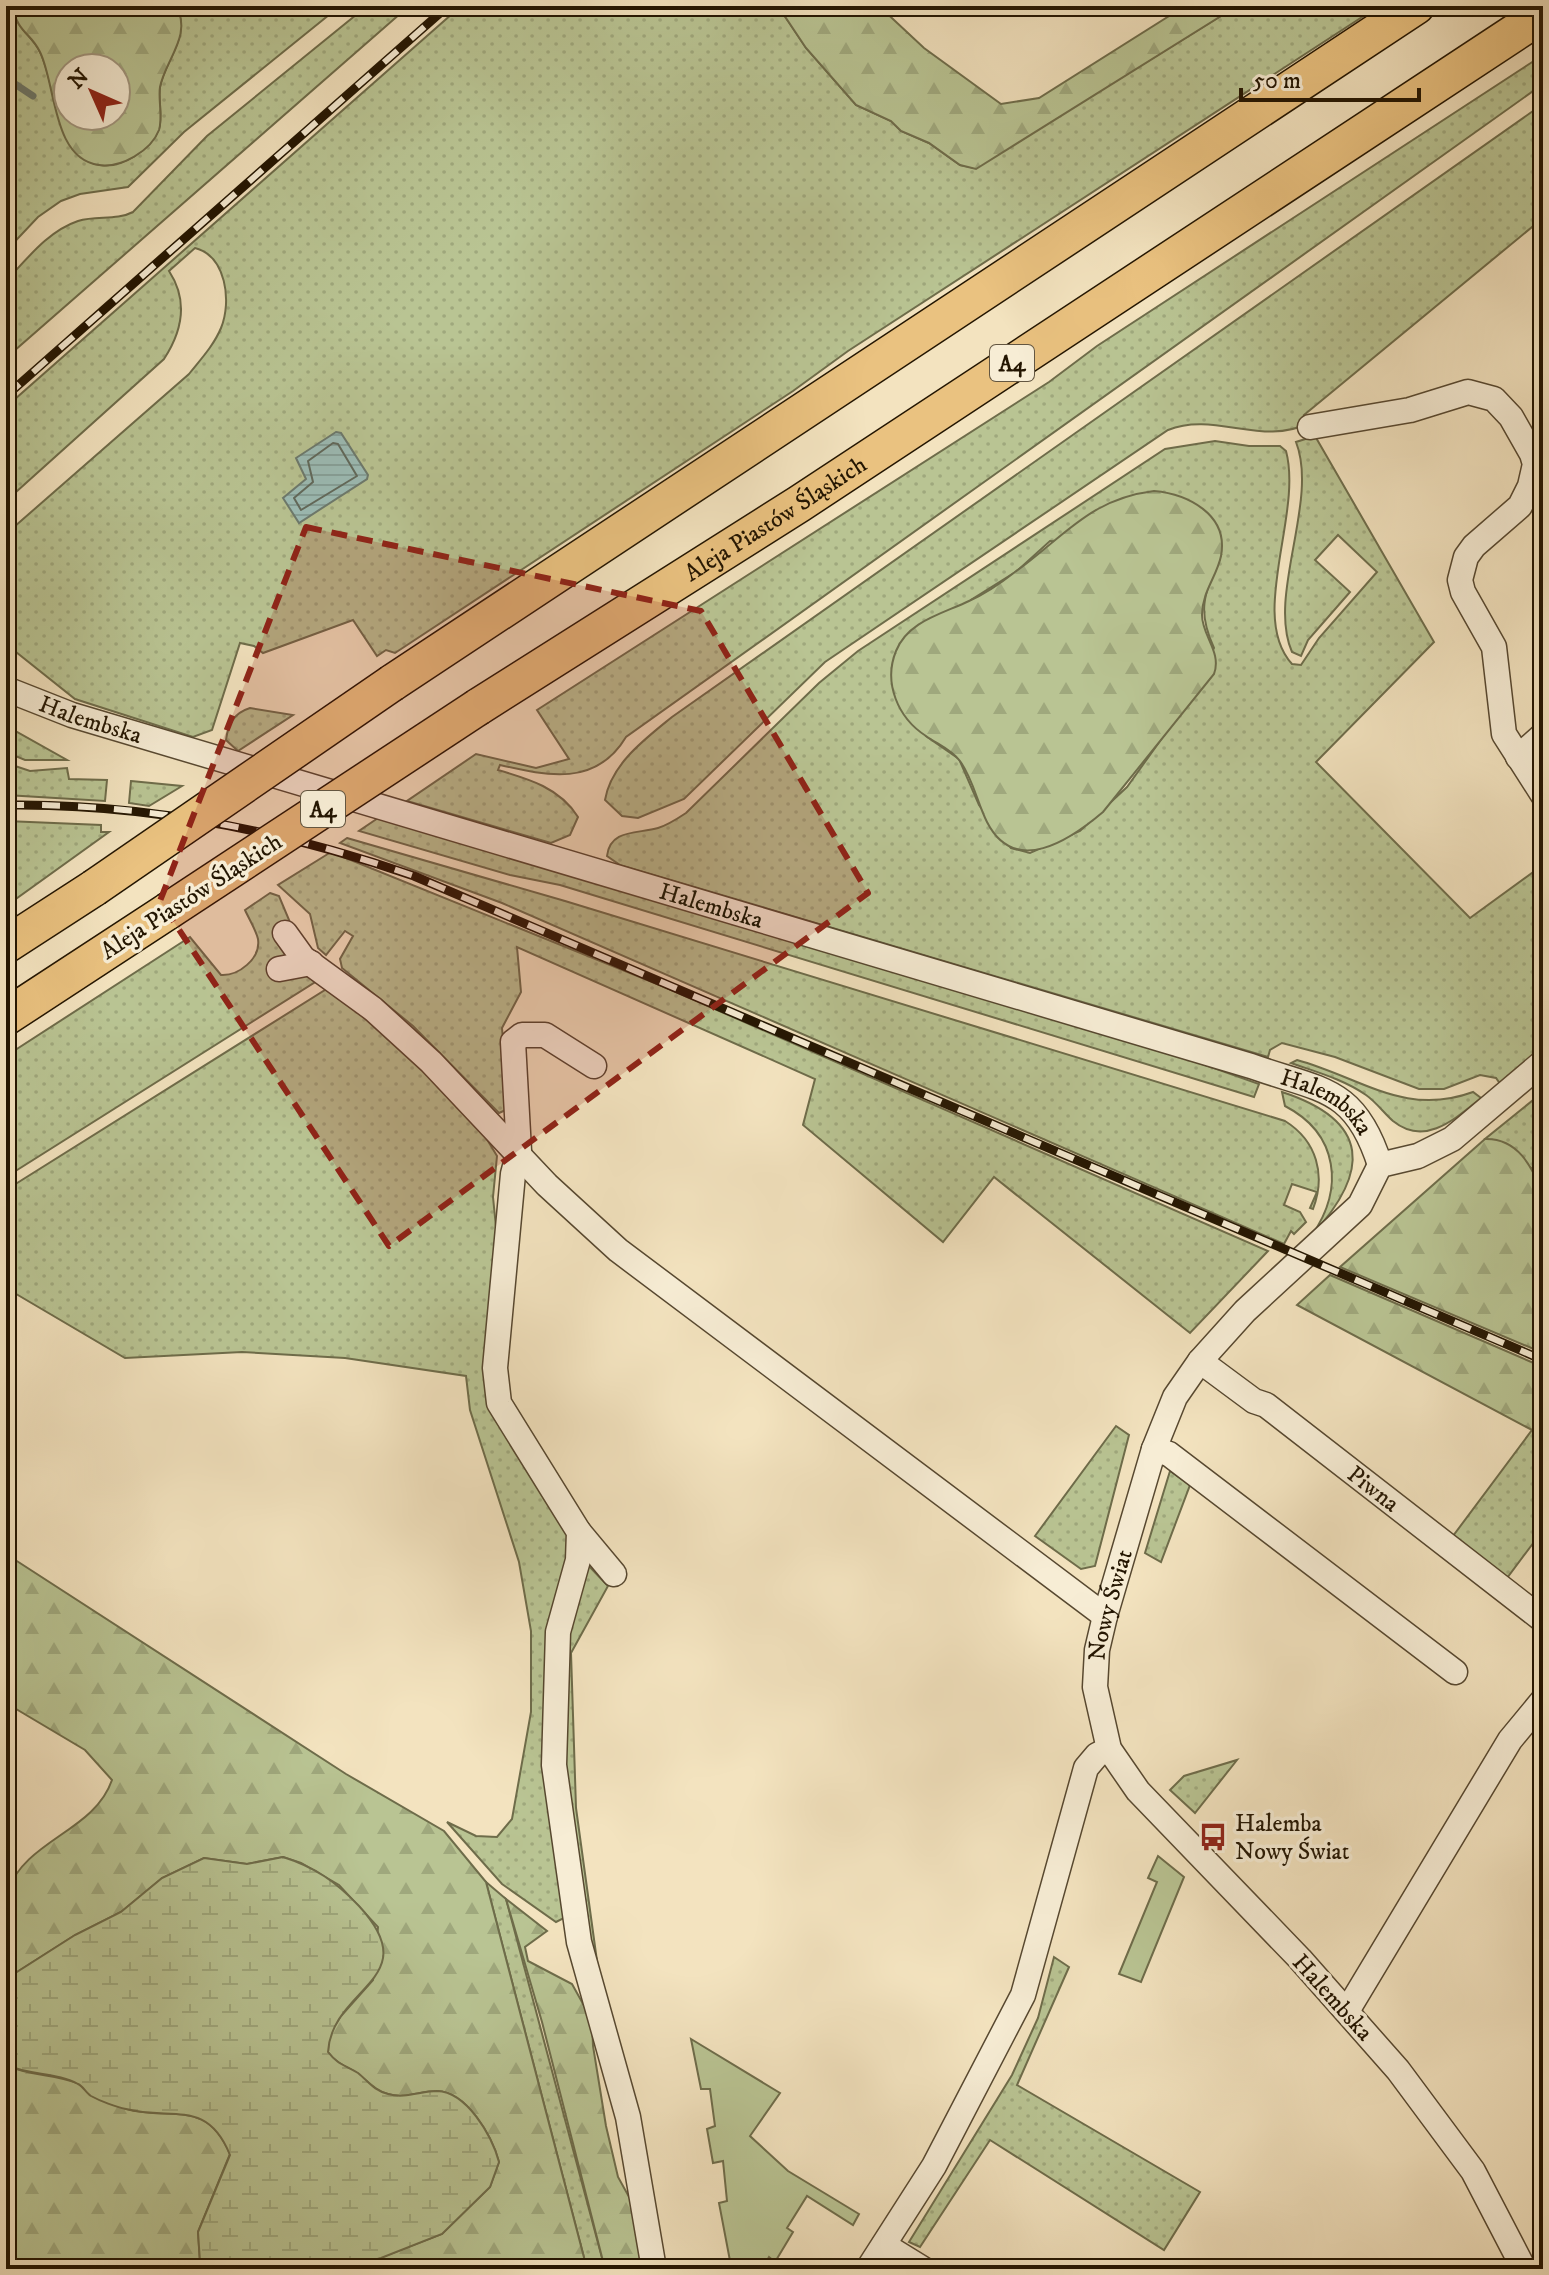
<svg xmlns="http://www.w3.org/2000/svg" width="1549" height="2275" font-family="'IM FELL DW Pica',serif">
<defs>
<pattern id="grass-dots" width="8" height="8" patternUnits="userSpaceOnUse" patternTransform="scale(2)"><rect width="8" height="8" fill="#b9c493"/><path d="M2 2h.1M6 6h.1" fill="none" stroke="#9fa87d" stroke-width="1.8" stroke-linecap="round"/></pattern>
<pattern id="forest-firs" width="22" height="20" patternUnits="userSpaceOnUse" patternTransform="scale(2)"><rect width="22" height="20" fill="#b9c493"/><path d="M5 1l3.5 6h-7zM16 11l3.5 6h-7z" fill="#9fa87d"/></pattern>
<pattern id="wetland-marsh" width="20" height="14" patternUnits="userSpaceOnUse" patternTransform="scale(2)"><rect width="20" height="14" fill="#b9c493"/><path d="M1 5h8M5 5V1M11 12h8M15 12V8" fill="none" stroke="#9fa87d"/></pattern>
<pattern id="water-rules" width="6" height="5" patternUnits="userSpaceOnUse" patternTransform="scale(2)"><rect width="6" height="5" fill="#9cbdb7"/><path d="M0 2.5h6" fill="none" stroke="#86a29c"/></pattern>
</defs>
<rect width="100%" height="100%" fill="#f3e3bf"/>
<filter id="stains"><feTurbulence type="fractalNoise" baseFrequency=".0025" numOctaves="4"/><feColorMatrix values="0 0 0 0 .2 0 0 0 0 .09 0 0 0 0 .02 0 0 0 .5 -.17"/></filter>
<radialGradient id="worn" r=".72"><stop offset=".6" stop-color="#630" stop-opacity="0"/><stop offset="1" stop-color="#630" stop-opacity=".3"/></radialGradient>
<g fill="url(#grass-dots)" stroke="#6e6c4a" stroke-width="2" fill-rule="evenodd">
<path d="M6 6H12C18 33 31 33 40 52 56 83 55 159 100 165 121 169 151 150 159 129 163 116 158 100 160 87 165 60 192 35 176 6H340L184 132 128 187 80 194 61 201 38 217 6 251Z"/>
<path d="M367 6H409L6 358V281C27 259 48 231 78 221 97 215 116 221 133 212L207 136Z"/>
<path d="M461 6H778L806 48 856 105 891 121 901 131 929 143 960 165 975 168 1237 6H1379L848 351 793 391 395 653 386 650 377 656 353 620 263 653 254 646 240 643 212 730 193 737 75 699 6 644V534L189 374C201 359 214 345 221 328 232 301 226 256 195 248L169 271C188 300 183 330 164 359L6 501V407Z"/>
<path d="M1543 55V84L626 737C596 787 547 776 500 765L498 770C529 779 560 788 578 817L570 835 551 843 407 801 476 754 536 768 569 759 537 710 1049 382 1097 346Z"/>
<path d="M1543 104V218L1304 415 1308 423C1264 447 1214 411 1168 430L825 662 684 799 638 818 622 816 605 800C611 764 645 739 672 717Z"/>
<path d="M1315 436 1434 642 1316 762 1470 918 1543 865V1050L1501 1085 1496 1078 1480 1075 1444 1089H1419L1335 1057 1282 1043 1270 1050 1268 1057 620 865 607 856C610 829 637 834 658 828 668 825 677 819 686 813L819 683 858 651 1165 449 1215 441 1249 446H1280L1286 451C1303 514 1248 616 1292 664L1301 665 1319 638 1377 572 1338 535 1315 560 1350 592 1308 640 1301 656 1292 652C1267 595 1319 501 1296 442ZM1050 541 1221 555C1205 593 1196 609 1214 648L1175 720 1127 787 1080 831 1030 853 1011 848 979 805 959 759 926 736 971 600 1017 571Z"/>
<path d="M250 708 293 715 238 751 226 740C228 724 234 713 250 708Z"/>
<polygon points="6,726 8,727 67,760 25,760 6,752"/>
<polygon points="6,763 30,771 67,768 69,779 107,780 105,801 6,795"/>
<polygon points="131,781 182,786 149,806 129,803"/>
<polygon points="378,818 1180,1056 1259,1084 1254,1097 560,885 510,875 359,831"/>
<polygon points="6,821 101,825 101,832 109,832 6,906"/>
<path d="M347 838 565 901 1285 1121C1317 1141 1326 1175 1313 1209L1310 1208 1317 1192 1292 1184 1284 1205 1300 1212 1306 1222 1294 1234 1291 1231 1284 1244 502 903 340 843Z"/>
<polygon points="331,852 662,986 1268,1251 1190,1333 994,1177 943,1242 803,1125 815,1079 517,947 521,992 502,1028 508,1103 508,1109 499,1113 413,1026 342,968 340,959 353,936 345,931 326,955 318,948 310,914 278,885"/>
<path d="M270 893 279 896 292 927 301 973 320 979 6 1177V1056L190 937 221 975C238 976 261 959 258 939 256 930 249 919 245 910Z"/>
<polygon points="325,990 332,990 403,1049 485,1136 497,1156 493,1197 497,1237 487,1356 567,1535 566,1917 556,1922 502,1884 447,1822 476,1836 497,1837 512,1819 531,1712 531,1631 519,1562 470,1410 466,1376 345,1358 242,1352 125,1358 6,1288 6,1190"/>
<path d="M1297 1060C1362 1078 1405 1117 1473 1092L1481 1098C1455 1119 1425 1147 1393 1121 1384 1113 1376 1102 1366 1095 1343 1079 1316 1072 1291 1063Z"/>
<path d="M1282 1092C1371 1121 1370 1172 1312 1235 1344 1189 1339 1134 1285 1106Z"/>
<polygon points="1543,1092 1543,1193 1533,1169 1485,1139"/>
<polygon points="1116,1426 1129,1435 1095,1566 1081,1569 1035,1536"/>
<polygon points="1543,1429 1543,1530 1504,1582 1450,1540 1532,1430"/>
<polygon points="1170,1471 1190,1485 1161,1562 1145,1553"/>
<polygon points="587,1564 608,1586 571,1653 576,1808 600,1983 583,1922 559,1761 563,1640"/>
<polygon points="1237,1760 1195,1813 1170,1790 1184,1776"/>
<polygon points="486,1882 506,1899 605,2269 587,2269"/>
<polygon points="1054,1957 1069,1967 1017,2085 1200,2192 1164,2250 990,2140 920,2247 909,2242 1012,2075 1038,2018"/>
</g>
<g fill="url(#forest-firs)" stroke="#6e6c4a" stroke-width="2" fill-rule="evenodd">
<path d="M12 6H176C193 35 165 60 160 87 158 100 163 117 159 130 151 151 121 168 99 165 52 159 56 84 40 52 31 33 18 33 12 6ZM116 68V116H68V68Z"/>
<polygon points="778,6 879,6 924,48 1001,104 1039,98 1185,6 1237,6 976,169 960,165 929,143 901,131 891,121 856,105 806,48"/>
<path d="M1154 491C1187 494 1229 514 1221 556 1217 576 1202 592 1202 615 1202 636 1222 652 1214 674L1103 812C1070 840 1015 877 987 822 977 802 973 779 960 761 951 749 937 744 926 736 898 718 883 683 896 651 908 621 942 614 969 601 985 594 1001 583 1015 572 1064 537 1089 499 1154 491Z"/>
<path d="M1485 1139C1518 1138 1532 1167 1543 1193V1353L1340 1267Z"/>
<polygon points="1330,1275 1543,1367 1543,1429 1532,1430 1297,1305"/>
<path d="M6 1554 346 1774 444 1831 486 1882 587 2269H313L364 2264 442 2234 490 2187 499 2162C492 2136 467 2092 437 2091 420 2091 404 2099 388 2094 374 2090 368 2081 357 2073 345 2065 338 2065 328 2052L329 2035 341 2016 373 1980 378 1927 339 1885 301 1863 283 1857 247 1864 204 1858 162 1878 121 1912 75 1935 6 1979C6 1961 1 1906 7 1892 26 1839 94 1832 112 1780L85 1750 6 1703Z"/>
<polygon points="506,1899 547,1931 525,1947 528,1961 572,1984 592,2020 593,2046 606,2126 618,2177 633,2204 643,2269 605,2269 542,2022"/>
<path d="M6 2065C29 2076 54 2074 77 2083 94 2090 109 2105 127 2109 173 2121 206 2098 230 2154L198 2232 200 2262 208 2269H6Z"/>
</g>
<path fill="url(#wetland-marsh)" stroke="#6e6c4a" stroke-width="2" d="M283 1857C315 1867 336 1882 359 1906 427 1980 332 1986 328 2052 338 2065 345 2065 358 2073 368 2081 374 2091 388 2094 405 2099 421 2091 437 2091 467 2092 492 2136 499 2162L490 2187 442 2234 381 2258 341 2269H208L200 2262 198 2232 230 2155C207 2098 172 2121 126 2109 116 2107 100 2101 91 2096 86 2093 83 2086 78 2084 59 2073 28 2075 6 2065V1979L75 1935 121 1912 162 1878 204 1858 247 1864Z"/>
<g fill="#b9c493" stroke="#6e6c4a" stroke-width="2">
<polygon points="1158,1856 1184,1877 1141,1982 1119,1974 1157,1882 1148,1878"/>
<polygon points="691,2039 780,2093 750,2136 788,2171 859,2214 853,2225 807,2196 787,2228 793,2232 775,2262 769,2257 762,2269 717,2269 731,2266 719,2203 727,2201 723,2161 713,2163 707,2129 715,2126 710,2089 701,2089"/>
</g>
<polygon fill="url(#water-rules)" stroke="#6c7a6e" stroke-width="2" points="336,432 341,433 368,475 367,479 299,523 283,498 306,479 296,458"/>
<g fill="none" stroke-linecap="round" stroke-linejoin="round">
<polygon stroke="#60695c" stroke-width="2" points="333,443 338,444 357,476 301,510 294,498 313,482 308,461"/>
<polyline stroke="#6c7a6e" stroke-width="7" points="6,78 33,96"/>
<defs>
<g id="minor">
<polyline points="1310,427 1410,410 1468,392 1494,399 1511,417 1532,454 1535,464 1530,486 1520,506 1474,546 1466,557 1460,580 1463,592 1494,647 1504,734 1543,795"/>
<path id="s1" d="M6 689 72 715 1251 1066C1321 1091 1355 1086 1380 1165"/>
<polyline points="1518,757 1543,735"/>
<polyline points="285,933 303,958 373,1009 431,1062 547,1185 618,1250 1105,1616"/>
<polyline points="279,969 311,963"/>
<polyline points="594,1066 545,1035 522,1035 513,1042 519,1151 513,1174 495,1368 499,1403 579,1532 578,1560 558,1632 554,1765 579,1942 628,2117 654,2269"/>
<path id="s2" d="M1200 1361 1254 1401 1266 1405 1543 1620"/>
<polyline points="1154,1449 1169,1454 1455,1672"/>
<polyline points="579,1532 614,1574"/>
<polyline points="1347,2011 1510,1740 1543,1700"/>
<polyline points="884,2245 923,2269"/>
<polyline points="868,2269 934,2166 1023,1995 1086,1768 1097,1755 1109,1749"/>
<path id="s3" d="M1524 2269 1473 2171 1398 2070 1300 1959 1138 1791 1109 1749 1095 1687 1097 1650 1105 1616 1154 1449 1175 1397 1200 1361 1245 1311 1360 1205 1380 1165 1418 1156 1452 1139 1543 1062"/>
</g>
<g id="highway">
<polyline points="392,683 1416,6"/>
<path id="s4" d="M478 707 799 504 1543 14"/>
<polyline points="6,945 94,888"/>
<polyline points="6,1017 168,911"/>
</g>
</defs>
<use href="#minor" stroke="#574830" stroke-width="27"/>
<use href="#highway" stroke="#231501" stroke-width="39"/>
<use href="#minor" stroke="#f7edd5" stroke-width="24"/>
<use href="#highway" stroke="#eac280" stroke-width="36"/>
<defs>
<g id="rail">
<polyline points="6,396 448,6"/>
<path d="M6 805C147 803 281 830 414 876L1543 1360"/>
</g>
</defs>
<use href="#rail" stroke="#231501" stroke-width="9"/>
<use href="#rail" stroke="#f7edd5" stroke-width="6" stroke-dasharray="18" stroke-linecap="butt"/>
<defs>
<g id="highway-bridge">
<polyline points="94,888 392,683"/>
<polyline points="168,911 478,707"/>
</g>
</defs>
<use href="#highway-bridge" stroke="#231501" stroke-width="39" stroke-linecap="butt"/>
<use href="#highway-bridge" stroke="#eac280" stroke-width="36"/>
</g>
<path fill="#8f2418" fill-opacity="0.2" stroke="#8f2418" stroke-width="6" stroke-dasharray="16 10" stroke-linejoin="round" d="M306 527 701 611 868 893 389 1246 160 901Z"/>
<defs>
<symbol id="bus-bare" viewBox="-9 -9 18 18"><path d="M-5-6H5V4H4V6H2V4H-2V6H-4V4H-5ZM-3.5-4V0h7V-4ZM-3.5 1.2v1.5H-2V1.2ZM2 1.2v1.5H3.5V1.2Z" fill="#8f2418" stroke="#f7edd5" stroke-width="2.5" paint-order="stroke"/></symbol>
</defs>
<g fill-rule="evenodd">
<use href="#bus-bare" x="1193" y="1817" width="40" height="40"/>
</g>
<g text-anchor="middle" stroke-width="7" stroke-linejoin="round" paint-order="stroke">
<g fill="#f7edd5" stroke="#635641" stroke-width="2">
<rect x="990" y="345" width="44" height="36" rx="6"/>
<rect x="301" y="791" width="44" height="36" rx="6"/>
</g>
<g font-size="22" font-weight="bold" fill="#231501">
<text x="1012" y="371">A4</text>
<text x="323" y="817">A4</text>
</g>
<g font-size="24" fill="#231501" stroke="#f7edd5">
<text dy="8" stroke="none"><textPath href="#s4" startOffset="352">Aleja Piastów Śląskich</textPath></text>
<text dy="8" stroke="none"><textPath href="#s1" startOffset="90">Halembska</textPath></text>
<text transform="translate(191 896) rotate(-33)" y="8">Aleja Piastów Śląskich</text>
<text dy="8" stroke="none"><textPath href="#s1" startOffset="738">Halembska</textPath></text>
<text dy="8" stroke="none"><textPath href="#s1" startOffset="1386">Halembska</textPath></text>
<text dy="8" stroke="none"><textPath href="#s2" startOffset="216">Piwna</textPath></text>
<text dy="8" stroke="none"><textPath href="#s3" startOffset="816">Nowy Świat</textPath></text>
<text transform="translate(1333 1997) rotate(48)" y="8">Halembska</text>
</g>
<g font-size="24" fill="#231501" stroke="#f7edd5" text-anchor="start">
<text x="1235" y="1831">Halemba<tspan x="1235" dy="28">Nowy Świat</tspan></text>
</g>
</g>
<rect width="1549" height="2275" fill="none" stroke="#f3e3bf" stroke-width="32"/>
<rect x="8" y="8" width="1533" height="2259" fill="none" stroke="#231501" stroke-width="4"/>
<rect x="16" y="16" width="1517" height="2243" fill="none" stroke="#231501" stroke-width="2"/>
<g transform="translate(92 92) rotate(315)"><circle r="38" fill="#f7edd5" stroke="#a29780" stroke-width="2"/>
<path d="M0-6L14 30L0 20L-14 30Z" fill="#8f2418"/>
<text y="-12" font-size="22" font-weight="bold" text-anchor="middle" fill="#231501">N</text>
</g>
<path d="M1241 88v12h178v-12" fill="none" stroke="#231501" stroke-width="4"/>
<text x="1253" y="88" font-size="24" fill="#231501" stroke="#f7edd5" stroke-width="6" paint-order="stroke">50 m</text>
<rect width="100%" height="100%" filter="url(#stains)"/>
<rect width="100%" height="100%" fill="url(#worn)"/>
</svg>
